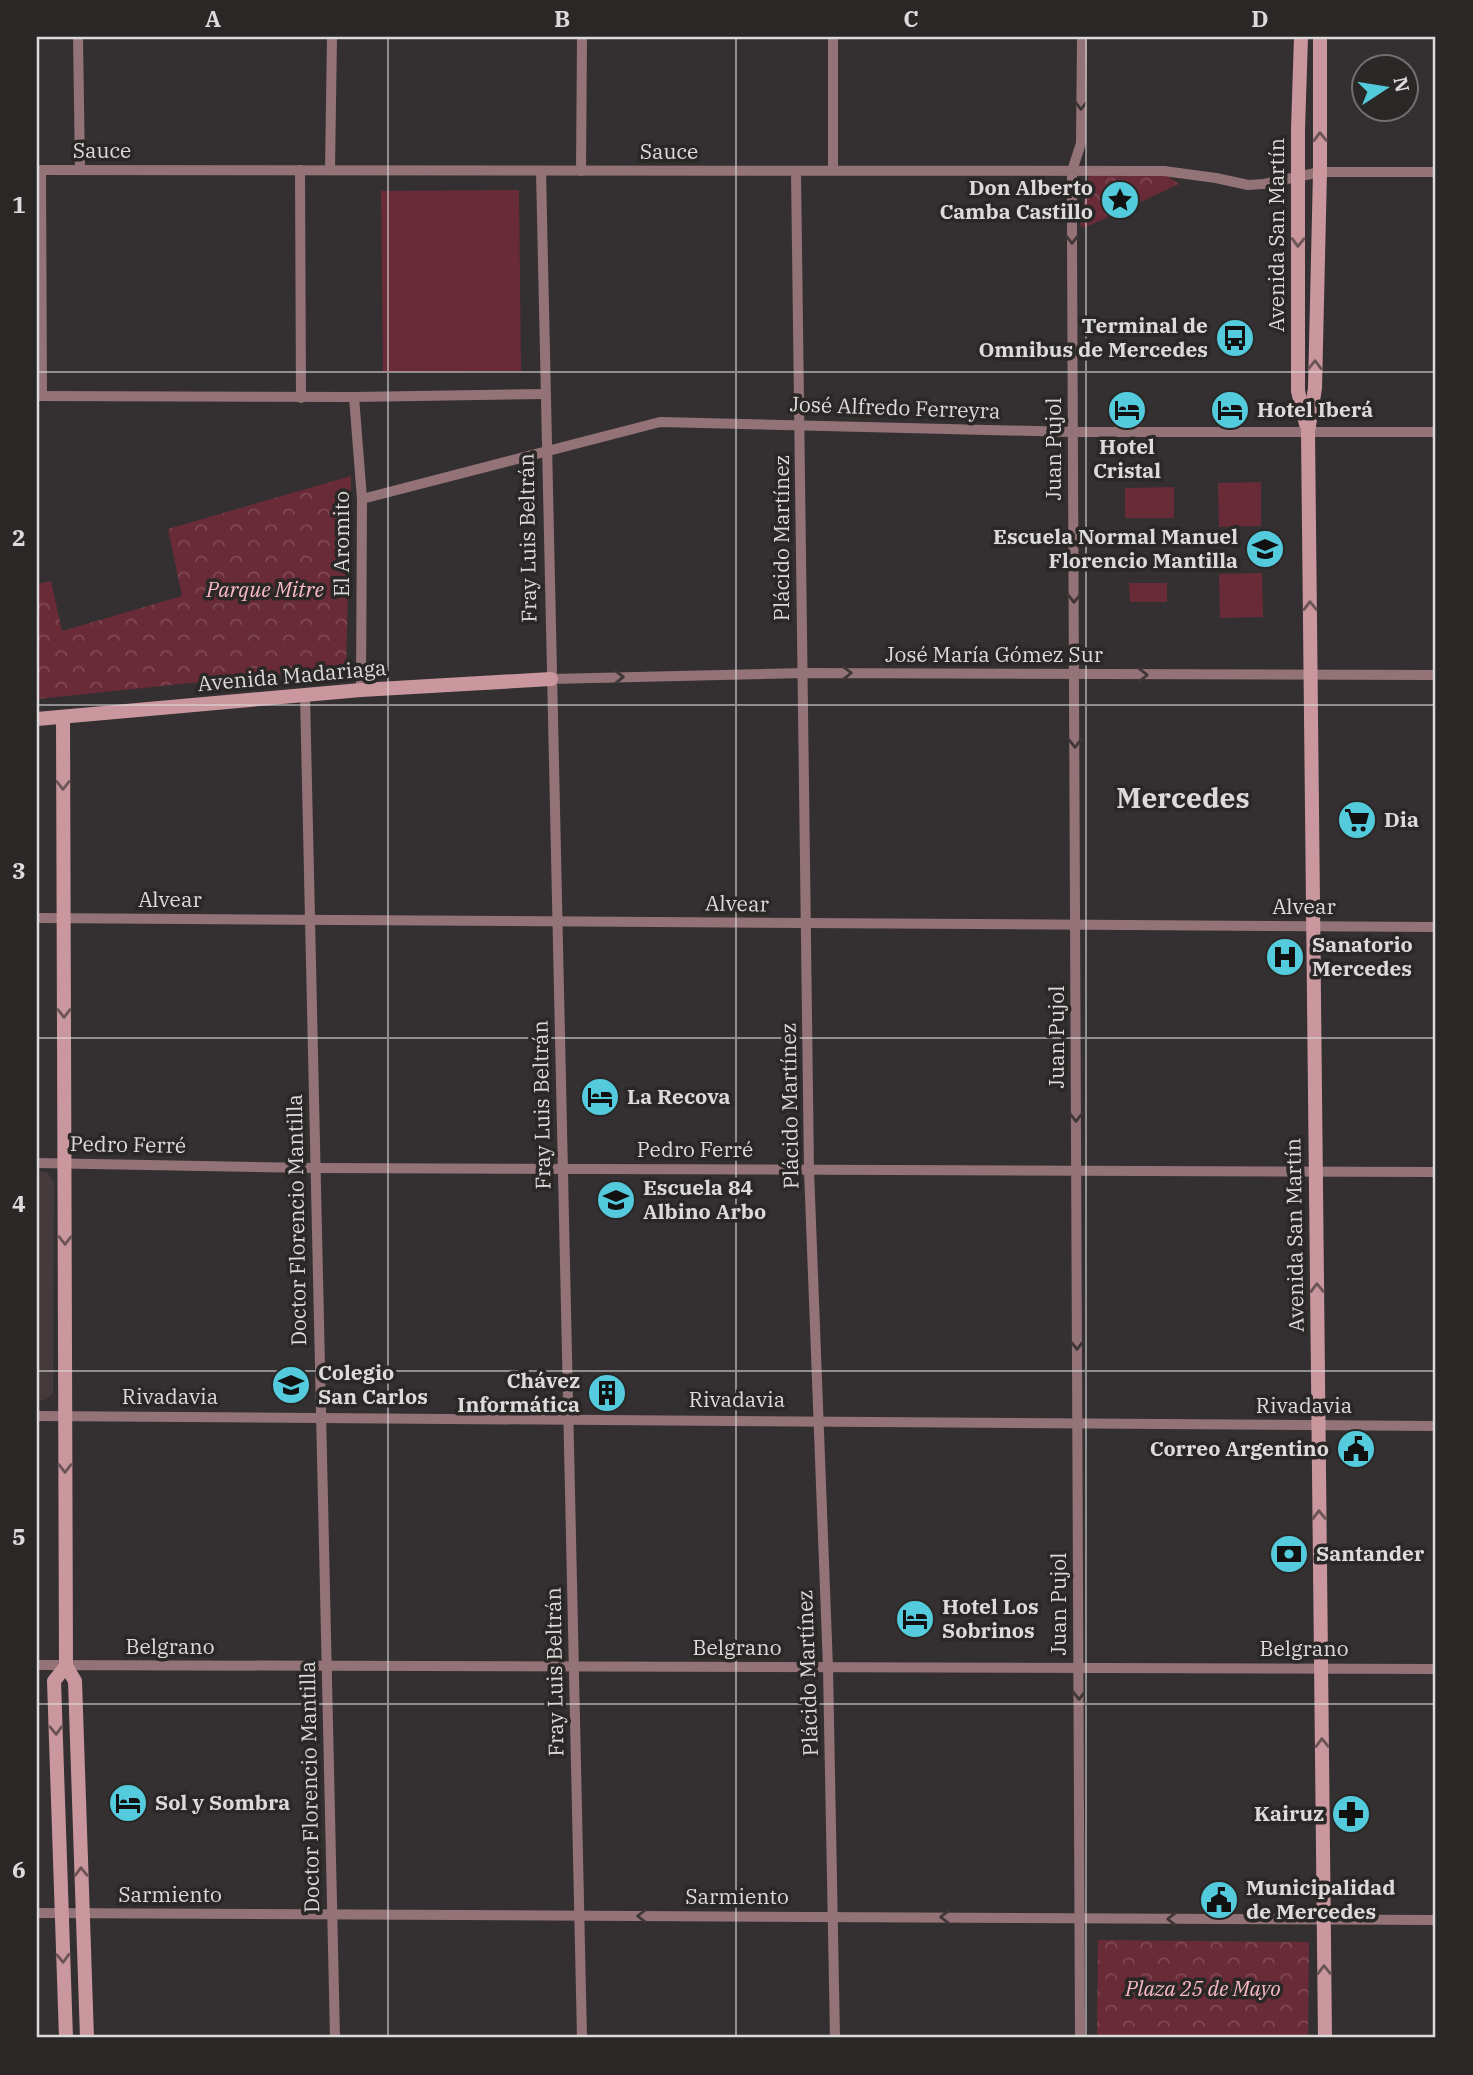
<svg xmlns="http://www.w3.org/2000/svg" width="1473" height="2075" font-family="'IBM Plex Serif',serif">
<defs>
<pattern id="forest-crowns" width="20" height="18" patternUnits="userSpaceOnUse" patternTransform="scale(1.75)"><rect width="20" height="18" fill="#6a2b38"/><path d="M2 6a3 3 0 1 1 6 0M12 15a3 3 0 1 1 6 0" fill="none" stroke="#7f4954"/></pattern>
</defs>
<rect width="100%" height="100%" fill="#343031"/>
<polygon fill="#44393b" points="37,1172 47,1172 54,1182 53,1394 45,1400 37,1400"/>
<g fill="url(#forest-crowns)">
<polygon points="1163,173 1179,184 1084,228 1080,225 1089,175"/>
<polygon points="351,476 346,667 37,699 37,584 51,581 62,631 182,596 168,529"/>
<polygon points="1098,1940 1309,1942 1308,2038 1097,2038"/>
</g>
<g fill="#6a2b38">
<polygon points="519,190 521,371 383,372 381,191"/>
<polygon points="1261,482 1261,526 1219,527 1218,483"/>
<polygon points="1174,487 1174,518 1125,518 1125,488"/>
<polygon points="1262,573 1263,617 1220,618 1219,574"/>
<polygon points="1129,583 1167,583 1167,602 1130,602"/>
</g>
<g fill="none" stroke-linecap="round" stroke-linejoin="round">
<g stroke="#937377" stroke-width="10">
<polyline points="78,37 80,170"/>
<polyline points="330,169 332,37"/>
<polyline points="37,170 1164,171 1216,178 1248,185 1264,184 1320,172 1436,172"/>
<polyline points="41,170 42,396"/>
<polyline points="300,170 301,398"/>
<polyline points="833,170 833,37"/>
<polyline points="541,171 582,2038"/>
<polyline points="581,171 582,37"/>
<polyline points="796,172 809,1170 828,1668 835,2038"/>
<polyline points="37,396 354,397 545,394"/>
<polyline points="354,397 362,499 361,690"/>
<polyline points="362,499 660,422 1073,432 1436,432"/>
<polyline points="551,679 803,673 1436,675"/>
<polyline points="305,695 335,2038"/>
<polyline points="37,918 1436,927"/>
<polyline points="37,1163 315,1168 1436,1172"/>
<polyline points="37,1416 1436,1426"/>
<polyline points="37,1665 1436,1669"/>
<polyline points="37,1913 1436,1920"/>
<polyline points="1080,2038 1072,239 1072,171 1081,143 1082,37"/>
</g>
<g stroke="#cb979e" stroke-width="14">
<polyline points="1301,37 1298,129 1298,391 1306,424"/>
<polyline points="1320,37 1320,172 1315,388 1308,432 1325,2038"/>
<polyline points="63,717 66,1666"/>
<polyline points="37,719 361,690 551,679"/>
<polyline points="66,1666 75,1681 87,2038"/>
<polyline points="66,2038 54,1681 66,1666"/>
</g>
</g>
<defs><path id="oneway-chevron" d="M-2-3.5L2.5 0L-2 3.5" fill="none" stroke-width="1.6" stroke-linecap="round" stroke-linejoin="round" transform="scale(1.75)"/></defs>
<g stroke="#3f3637">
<use href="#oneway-chevron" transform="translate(1081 105) rotate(91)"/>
<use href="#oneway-chevron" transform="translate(1072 239) rotate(90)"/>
<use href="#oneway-chevron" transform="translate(1074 598) rotate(90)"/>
<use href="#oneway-chevron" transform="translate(847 673)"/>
<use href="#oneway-chevron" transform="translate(1143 675)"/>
<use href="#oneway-chevron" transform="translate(619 677) rotate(-1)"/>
<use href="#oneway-chevron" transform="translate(1075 743) rotate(90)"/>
<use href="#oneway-chevron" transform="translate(1076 1117) rotate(90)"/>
<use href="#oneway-chevron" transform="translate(1077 1345) rotate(90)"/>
<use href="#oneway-chevron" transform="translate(1079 1695) rotate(90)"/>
<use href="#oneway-chevron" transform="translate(642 1916) rotate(-180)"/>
<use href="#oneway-chevron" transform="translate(945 1917) rotate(-180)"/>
<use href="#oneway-chevron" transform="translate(1172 1919) rotate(-180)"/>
</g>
<g stroke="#6a5457">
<use href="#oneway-chevron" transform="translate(1320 137) rotate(-91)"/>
<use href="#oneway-chevron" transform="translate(1298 242) rotate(91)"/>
<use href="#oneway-chevron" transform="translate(1315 365) rotate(-89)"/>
<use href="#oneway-chevron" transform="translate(1310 606) rotate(-91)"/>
<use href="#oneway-chevron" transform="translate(63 785) rotate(90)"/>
<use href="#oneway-chevron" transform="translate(64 1013) rotate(90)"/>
<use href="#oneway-chevron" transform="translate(65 1240) rotate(90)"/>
<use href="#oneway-chevron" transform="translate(1317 1288) rotate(-91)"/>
<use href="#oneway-chevron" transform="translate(65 1468) rotate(90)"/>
<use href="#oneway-chevron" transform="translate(1319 1515) rotate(-91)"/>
<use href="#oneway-chevron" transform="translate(56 1730) rotate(88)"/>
<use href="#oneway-chevron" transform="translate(1322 1743) rotate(-91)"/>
<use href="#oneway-chevron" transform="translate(81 1872) rotate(-92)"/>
<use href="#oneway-chevron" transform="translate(63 1958) rotate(88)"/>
<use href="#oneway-chevron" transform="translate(1324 1970) rotate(-91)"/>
</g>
<path fill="none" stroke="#dcdada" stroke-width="2" stroke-opacity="0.55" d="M388 37V2038M736 37V2038M1086 37V2038M37 372H1436M37 705H1436M37 1038H1436M37 1371H1436M37 1704H1436"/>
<defs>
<symbol id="sight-disc" viewBox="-11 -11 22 22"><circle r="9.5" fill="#54cadd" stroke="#2a2727"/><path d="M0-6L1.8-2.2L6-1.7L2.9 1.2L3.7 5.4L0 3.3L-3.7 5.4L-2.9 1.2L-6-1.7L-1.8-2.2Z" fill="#111"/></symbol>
<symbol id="bus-disc" viewBox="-11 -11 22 22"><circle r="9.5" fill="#54cadd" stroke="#2a2727"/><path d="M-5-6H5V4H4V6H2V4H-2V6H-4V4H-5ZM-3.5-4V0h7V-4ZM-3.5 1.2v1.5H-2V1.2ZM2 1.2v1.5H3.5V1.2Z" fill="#111"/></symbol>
<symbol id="hotel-disc" viewBox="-11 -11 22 22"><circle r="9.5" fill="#54cadd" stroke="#2a2727"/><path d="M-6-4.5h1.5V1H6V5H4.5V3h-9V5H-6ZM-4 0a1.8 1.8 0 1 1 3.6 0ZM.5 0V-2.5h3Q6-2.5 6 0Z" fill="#111"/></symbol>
<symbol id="school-disc" viewBox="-11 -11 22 22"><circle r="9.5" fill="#54cadd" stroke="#2a2727"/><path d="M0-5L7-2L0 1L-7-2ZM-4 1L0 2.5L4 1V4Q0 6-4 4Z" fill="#111"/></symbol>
<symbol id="supermarket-disc" viewBox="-11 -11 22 22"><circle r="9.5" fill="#54cadd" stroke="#2a2727"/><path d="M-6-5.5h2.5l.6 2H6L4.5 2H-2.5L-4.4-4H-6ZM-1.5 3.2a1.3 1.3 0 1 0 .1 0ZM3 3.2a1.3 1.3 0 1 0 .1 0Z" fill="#111"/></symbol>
<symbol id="hospital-disc" viewBox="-11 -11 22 22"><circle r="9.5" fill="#54cadd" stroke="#2a2727"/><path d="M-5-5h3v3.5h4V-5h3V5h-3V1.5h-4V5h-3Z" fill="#111"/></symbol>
<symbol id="building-disc" viewBox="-11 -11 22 22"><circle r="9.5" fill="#54cadd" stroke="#2a2727"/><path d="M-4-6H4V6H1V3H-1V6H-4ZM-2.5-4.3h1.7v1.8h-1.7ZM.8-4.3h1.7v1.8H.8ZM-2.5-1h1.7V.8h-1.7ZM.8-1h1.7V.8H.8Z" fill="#111"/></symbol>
<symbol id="civic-disc" viewBox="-11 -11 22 22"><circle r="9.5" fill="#54cadd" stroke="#2a2727"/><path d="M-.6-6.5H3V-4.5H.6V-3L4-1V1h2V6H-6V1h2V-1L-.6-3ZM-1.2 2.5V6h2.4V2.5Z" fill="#111"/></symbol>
<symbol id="bank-disc" viewBox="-11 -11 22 22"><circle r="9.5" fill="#54cadd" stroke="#2a2727"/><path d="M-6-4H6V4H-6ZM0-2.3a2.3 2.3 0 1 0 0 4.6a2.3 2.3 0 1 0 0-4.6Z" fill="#111"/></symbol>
<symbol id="pharmacy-disc" viewBox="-11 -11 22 22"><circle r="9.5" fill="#54cadd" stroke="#2a2727"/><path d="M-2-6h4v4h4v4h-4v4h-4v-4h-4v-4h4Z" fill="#111"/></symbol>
</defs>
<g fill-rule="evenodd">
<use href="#sight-disc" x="1098" y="178" width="44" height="44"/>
<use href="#bus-disc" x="1213" y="316" width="44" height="44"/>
<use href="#hotel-disc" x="1105" y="388" width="44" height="44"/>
<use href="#hotel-disc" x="1208" y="388" width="44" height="44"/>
<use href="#school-disc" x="1243" y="527" width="44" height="44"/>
<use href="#supermarket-disc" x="1335" y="798" width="44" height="44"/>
<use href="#hospital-disc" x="1263" y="935" width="44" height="44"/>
<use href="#hotel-disc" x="578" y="1075" width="44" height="44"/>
<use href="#school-disc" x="594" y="1178" width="44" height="44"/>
<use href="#school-disc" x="269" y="1363" width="44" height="44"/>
<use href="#building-disc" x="585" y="1371" width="44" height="44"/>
<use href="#civic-disc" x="1334" y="1427" width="44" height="44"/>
<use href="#bank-disc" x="1267" y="1532" width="44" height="44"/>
<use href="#hotel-disc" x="893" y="1597" width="44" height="44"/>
<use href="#hotel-disc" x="106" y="1781" width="44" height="44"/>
<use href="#pharmacy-disc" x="1329" y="1792" width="44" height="44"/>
<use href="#civic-disc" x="1197" y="1878" width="44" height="44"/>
</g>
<g text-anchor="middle" stroke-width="7" stroke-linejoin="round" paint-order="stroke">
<g font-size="21" fill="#dcdada" stroke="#2a2727">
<text x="102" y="158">Sauce</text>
<text x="669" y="159">Sauce</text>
<text transform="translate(1277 235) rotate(-90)" y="7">Avenida San Martín</text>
<text transform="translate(895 408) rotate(2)" y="7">José Alfredo Ferreyra</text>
<text transform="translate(1054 449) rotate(-90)" y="7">Juan Pujol</text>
<text transform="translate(528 538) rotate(-91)" y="7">Fray Luis Beltrán</text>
<text transform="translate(782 538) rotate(-90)" y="7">Plácido Martínez</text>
<text transform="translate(342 544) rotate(-90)" y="7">El Aromito</text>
<text x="994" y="662">José María Gómez Sur</text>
<text transform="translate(292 676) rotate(-5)" y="7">Avenida Madariaga</text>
<text x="170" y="907">Alvear</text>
<text transform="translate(737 904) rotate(1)" y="7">Alvear</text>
<text x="1304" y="914">Alvear</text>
<text transform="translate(1057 1037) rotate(-90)" y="7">Juan Pujol</text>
<text transform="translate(542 1105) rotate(-91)" y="7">Fray Luis Beltrán</text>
<text transform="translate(790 1106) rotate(-91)" y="7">Plácido Martínez</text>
<text transform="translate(128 1145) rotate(1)" y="7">Pedro Ferré</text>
<text x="695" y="1157">Pedro Ferré</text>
<text transform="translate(297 1220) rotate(-91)" y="7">Doctor Florencio Mantilla</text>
<text transform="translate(1295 1235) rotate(-91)" y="7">Avenida San Martín</text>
<text x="170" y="1404">Rivadavia</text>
<text x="737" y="1407">Rivadavia</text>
<text x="1304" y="1413">Rivadavia</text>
<text transform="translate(1059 1604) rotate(-90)" y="7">Juan Pujol</text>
<text x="170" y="1654">Belgrano</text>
<text x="737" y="1655">Belgrano</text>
<text x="1304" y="1656">Belgrano</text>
<text transform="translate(555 1672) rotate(-91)" y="7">Fray Luis Beltrán</text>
<text transform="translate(808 1673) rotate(-92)" y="7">Plácido Martínez</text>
<text transform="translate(310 1787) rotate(-91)" y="7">Doctor Florencio Mantilla</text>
<text x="170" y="1902">Sarmiento</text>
<text x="737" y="1904">Sarmiento</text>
</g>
<g font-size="21" font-weight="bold" fill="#dcdada" stroke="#2a2727" text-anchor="start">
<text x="1093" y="195" text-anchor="end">Don Alberto<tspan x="1093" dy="24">Camba Castillo</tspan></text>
<text x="1208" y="333" text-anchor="end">Terminal de<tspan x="1208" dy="24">Omnibus de Mercedes</tspan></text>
<text x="1257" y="417">Hotel Iberá</text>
<text x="1127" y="454" text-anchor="middle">Hotel<tspan x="1127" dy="24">Cristal</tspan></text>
<text x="1238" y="544" text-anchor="end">Escuela Normal Manuel<tspan x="1238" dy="24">Florencio Mantilla</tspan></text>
<text x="1384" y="827">Dia</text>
<text x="1312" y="952">Sanatorio<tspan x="1312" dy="24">Mercedes</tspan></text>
<text x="627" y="1104">La Recova</text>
<text x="643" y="1195">Escuela 84<tspan x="643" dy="24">Albino Arbo</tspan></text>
<text x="318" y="1380">Colegio<tspan x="318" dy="24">San Carlos</tspan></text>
<text x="580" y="1388" text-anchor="end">Chávez<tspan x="580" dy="24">Informática</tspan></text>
<text x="1329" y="1456" text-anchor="end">Correo Argentino</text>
<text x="1316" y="1561">Santander</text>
<text x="942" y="1614">Hotel Los<tspan x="942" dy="24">Sobrinos</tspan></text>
<text x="155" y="1810">Sol y Sombra</text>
<text x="1324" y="1821" text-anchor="end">Kairuz</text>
<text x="1246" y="1895">Municipalidad<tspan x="1246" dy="24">de Mercedes</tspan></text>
</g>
<g font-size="21" font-style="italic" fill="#fabbc4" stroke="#2a2727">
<text x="265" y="597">Parque Mitre</text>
<text x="1203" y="1996">Plaza 25 de Mayo</text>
</g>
<g font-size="28" font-weight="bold" fill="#dcdada" stroke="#2a2727">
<text x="1183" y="808">Mercedes</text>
</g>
</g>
<rect width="1473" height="2075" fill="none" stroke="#2a2727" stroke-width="77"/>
<g transform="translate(1385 88) rotate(78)"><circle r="33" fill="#2a2727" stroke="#716f6f" stroke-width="2"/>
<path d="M0-5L12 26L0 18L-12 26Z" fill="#54cadd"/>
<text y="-10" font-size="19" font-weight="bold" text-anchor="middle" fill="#dcdada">N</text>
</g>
<rect x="38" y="38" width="1396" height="1998" fill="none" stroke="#dcdada" stroke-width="2.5"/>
<g font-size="23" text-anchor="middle" font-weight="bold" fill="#dcdada">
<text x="213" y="27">A</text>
<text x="562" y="27">B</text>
<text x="911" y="27">C</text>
<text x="1260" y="27">D</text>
<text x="19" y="213">1</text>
<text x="19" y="546">2</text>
<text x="19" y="879">3</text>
<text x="19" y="1212">4</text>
<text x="19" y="1545">5</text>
<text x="19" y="1878">6</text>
</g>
</svg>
